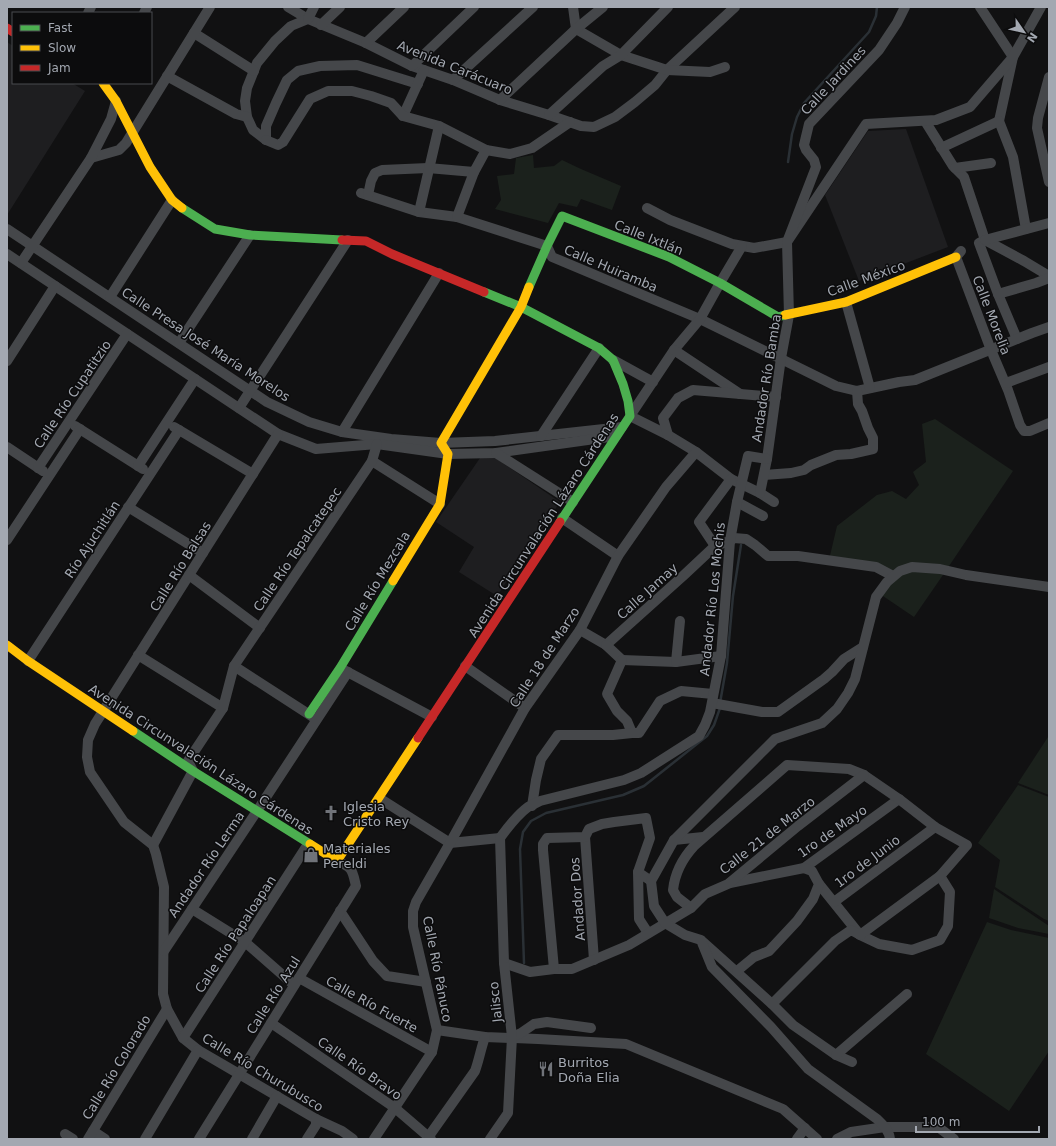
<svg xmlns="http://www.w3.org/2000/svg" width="1056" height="1146" font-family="'DejaVu Sans',sans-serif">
<rect width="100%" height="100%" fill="#111112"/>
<g fill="#1e1e20">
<polygon points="7,42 13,46 13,83 72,83 85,91 7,215"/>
<polygon points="906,129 948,247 859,281 825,195 868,131"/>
<polygon points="494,457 560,502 497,596 459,572 474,547 436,522 480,458"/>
</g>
<g fill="#1b211c">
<polygon points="533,155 534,168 554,166 562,160 581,169 621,186 612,210 581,199 577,207 559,203 548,223 495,209 501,200 497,176 514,174 516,158"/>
<polygon points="935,419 1013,471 947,569 919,565 893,574 829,560 837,526 877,495 892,491 906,499 919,485 913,472 926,462 922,424"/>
<polygon points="901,572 945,572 914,617 880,594"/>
<polygon points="1048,737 1049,738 1049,795 1018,783"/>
<polygon points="1018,785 1049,797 1049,921 1044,919 995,887 1000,860 978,843"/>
<polygon points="994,889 1049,926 1049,934 1018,928 989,918"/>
<polygon points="987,922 1011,930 1049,938 1049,1051 1009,1111 926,1054"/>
</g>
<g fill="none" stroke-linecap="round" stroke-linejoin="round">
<g stroke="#2a3035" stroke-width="2.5">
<polyline points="788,162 792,134 797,117 804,103 869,32 876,16 877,7"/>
<polyline points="720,703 727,663 733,596 741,545"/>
<polyline points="524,963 520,849 523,832 531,821 546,813 623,795 644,786 707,736 714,725 720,708"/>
</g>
<g stroke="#45474a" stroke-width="10">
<polyline points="288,7 308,19 366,43 412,66 453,80 500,100 549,115 581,126 594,127 615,117 635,102 655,85 667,70 735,7"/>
<polyline points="573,7 576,29 621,55 667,70 710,72 725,67"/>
<polyline points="980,7 1013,57 999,121"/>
<polyline points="88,13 91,7"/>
<polyline points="144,13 147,7"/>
<polyline points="308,19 291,26 275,41 257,63 247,88 245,101 247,117 253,130 266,140 266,126 276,103 287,80 298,71 320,66 357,65 418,84"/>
<polyline points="308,19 314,7"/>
<polyline points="321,25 340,7"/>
<polyline points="194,33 254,71"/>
<polyline points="366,43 404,7"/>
<polyline points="412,66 474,7"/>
<polyline points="167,76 236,114 247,117"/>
<polyline points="1049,77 1038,118 1037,128 1049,182"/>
<polyline points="453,80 533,7"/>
<polyline points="500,100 576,29 603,7"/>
<polyline points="549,115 603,66 621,55 668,7"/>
<polyline points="403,116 424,70"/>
<polyline points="925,121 953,166 964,177 985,240 979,243 998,294 1017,339"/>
<polyline points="999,121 1013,157 1026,229"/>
<polyline points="266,140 278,145 283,142 310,99 328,91 352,91 371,96 391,103 403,116 439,126 486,150 510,154 532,148 570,122"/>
<polyline points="941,148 999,121"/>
<polyline points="91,158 119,150 126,143 210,7"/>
<polyline points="955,168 991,163"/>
<polyline points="361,193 419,212 457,217 547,246 552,257 700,319 836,386 857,391 899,382 915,380 1032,333 1049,327"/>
<polyline points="368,195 371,181 375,173 382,170 428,168 474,172"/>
<polyline points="647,208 670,220 732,244 754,248 787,242 866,124 936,120 970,107 1013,57 1041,7"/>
<polyline points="419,212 439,126"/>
<polyline points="457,217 474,172 486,150"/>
<polyline points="7,229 267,402 309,422 342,432 391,439 441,443 495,441 622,427"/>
<polyline points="985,240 1024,261 1049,276"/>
<polyline points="985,240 1049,223"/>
<polyline points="742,246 720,283 700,319 674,350 630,416 668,435 696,452 731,479 760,493 774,502"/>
<polyline points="961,251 956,257 991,350 1008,390 1020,425 1024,431 1030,431 1049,423"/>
<polyline points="7,254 278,434 316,449 377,444 448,454 496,453 616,436"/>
<polyline points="21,263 91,158 111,119 116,101"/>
<polyline points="998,294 1036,283 1049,278"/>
<polyline points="110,297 172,200"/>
<polyline points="846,302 870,388"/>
<polyline points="179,343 250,235"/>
<polyline points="674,350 740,394"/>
<polyline points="613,360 653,382"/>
<polyline points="7,361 55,286"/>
<polyline points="1006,383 1049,367"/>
<polyline points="239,408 348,240"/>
<polyline points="75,426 143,469"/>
<polyline points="174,427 253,474"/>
<polyline points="342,432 439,273"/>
<polyline points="278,434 95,724 88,740 87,757 90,772 124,822 153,845 156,854 164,887 163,994 167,1009 183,1038 198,1050 316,1119 342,1131 353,1139"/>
<polyline points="668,435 663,418 678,398 693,390 776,397"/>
<polyline points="541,436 599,348"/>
<polyline points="7,447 43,471"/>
<polyline points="496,453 573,502"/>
<polyline points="372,461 440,504"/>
<polyline points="138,466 195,379"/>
<polyline points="38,468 127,334"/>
<polyline points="764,475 791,473 804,470 811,465 836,455 851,454 873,449 873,438 868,428 862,411 858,404 857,391"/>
<polyline points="760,493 767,459 781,358 789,315 787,242 816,167 814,160 806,150 804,145 809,124 879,50 897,23 905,7"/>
<polyline points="737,502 763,516"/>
<polyline points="128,507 203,553"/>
<polyline points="562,518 618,556"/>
<polyline points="7,540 80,429"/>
<polyline points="715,546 699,522 731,479"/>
<polyline points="189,575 260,628"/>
<polyline points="580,630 606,645 683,576 715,546 730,541 734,538 746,539 755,545 768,556 798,556 876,567 893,576"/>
<polyline points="606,645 622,660"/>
<polyline points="138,655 223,708"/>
<polyline points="622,660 676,662 721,656"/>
<polyline points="622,660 607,694 617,711 627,721 632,733"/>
<polyline points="28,661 179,430"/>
<polyline points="676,662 680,621"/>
<polyline points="234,666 313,717"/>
<polyline points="465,666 525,708"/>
<polyline points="342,669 432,717"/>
<polyline points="712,703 762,712 778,712 824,679 832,672 844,659 863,647"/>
<polyline points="379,798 450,843 500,838"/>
<polyline points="532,806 536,780 541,759 558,735 613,735 632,733 639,733 660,701 681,691 713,694"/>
<polyline points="585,837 594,960"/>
<polyline points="674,840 703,837"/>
<polyline points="153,845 193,771 188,761 223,708 234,666 372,461 377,444"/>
<polyline points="730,883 804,868 899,799"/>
<polyline points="819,884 860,935 879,944 912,950 940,940 948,926 950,892 940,876"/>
<polyline points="834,902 935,827"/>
<path d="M691 908 677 897 673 890C675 872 682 859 694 846L787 765 849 769 864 775 899 799 935 827 967 845 940 876 860 935 851 930 835 941 772 1004"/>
<polyline points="192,909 245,942 294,985"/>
<polyline points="340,911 373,961 387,976 426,982"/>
<polyline points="648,933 639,919 638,872 651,881"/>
<polyline points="703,942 772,1004 793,1025 836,1055 852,1062"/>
<polyline points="164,951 257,811 348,672"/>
<polyline points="504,963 530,972 554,969 572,969 629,945 691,908 705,894 728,884 798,826 864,775"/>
<polyline points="554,969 543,850 543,844 547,838 585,837 589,829 602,824 614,822 646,818 650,838 638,872"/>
<polyline points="737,971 754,957 769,951 797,921 813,899 819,884 812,871 804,868"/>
<polyline points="299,978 432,1052"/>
<polyline points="271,1023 395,1108 431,1139"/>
<polyline points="437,1030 485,1037 538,1039 626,1044 783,1109 817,1139"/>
<polyline points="512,1037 521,1033 534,1024 547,1022 591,1028"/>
<polyline points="183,1038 308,844"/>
<polyline points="836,1055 907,994"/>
<polyline points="93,1131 105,1139"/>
<polyline points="65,1134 73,1139"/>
<path d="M429 1136 475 1071C479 1060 481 1048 485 1037"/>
<polyline points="88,1139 167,1009"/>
<polyline points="145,1139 198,1050"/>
<path d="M199 1139 356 886C352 869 353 868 337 861"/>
<polyline points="252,1139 277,1096"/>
<polyline points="307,1139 316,1125 316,1119"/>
<polyline points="374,1139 432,1052 437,1030 413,927 413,911 416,902 450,843 525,708 580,630 618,556 666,487 696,452"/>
<path d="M490 1139 508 1113 512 1037 504 963 500 838C508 827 517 815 528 807 532 805 536 803 540 801L624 780 641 773 699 736 705 725 710 712 721 656 730 541 737 502 748 456 767 459"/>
<polyline points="797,1139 805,1128"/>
<polyline points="837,1139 851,1132 885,1127 938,1127 954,1139"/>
<path d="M890 1139C889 1130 883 1125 877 1119L808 1069 771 1027 712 967 701 940 685 935 665 923 654 906 651 881 674 840 775 739 822 723 837 709 848 693 855 679 876 597 887 582 900 571 912 567 940 569 966 575 1049 587"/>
</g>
<g stroke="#4caf50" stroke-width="9">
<polyline points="182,208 215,229 250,235 342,240"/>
<polyline points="529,287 547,246 562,216 669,257 720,283 778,317 785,315"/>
<polyline points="484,292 521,307 599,348 613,360 623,384 628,401 630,416 560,522"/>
<polyline points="309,714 340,668 393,581"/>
<polyline points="133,731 193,771 310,844"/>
</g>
<g stroke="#ffc107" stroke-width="9">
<polyline points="103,83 116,101 150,167 172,200 182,208"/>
<polyline points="785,315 846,302 956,257"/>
<polyline points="393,581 440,504 448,454 441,443 521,307 529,287"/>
<polyline points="7,645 28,661 133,731"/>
<polyline points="310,844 337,861 418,738"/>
</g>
<g stroke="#c62828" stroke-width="9">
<polyline points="7,28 13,32"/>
<polyline points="342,240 366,241 392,254 484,292"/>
<polyline points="418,738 560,522"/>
</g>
</g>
<defs>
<symbol id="church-bare" viewBox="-9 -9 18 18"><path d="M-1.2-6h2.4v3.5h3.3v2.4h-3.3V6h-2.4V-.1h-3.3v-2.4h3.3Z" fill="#707379" stroke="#0c0c0d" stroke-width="2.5" paint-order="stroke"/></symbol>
<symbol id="shop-bare" viewBox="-9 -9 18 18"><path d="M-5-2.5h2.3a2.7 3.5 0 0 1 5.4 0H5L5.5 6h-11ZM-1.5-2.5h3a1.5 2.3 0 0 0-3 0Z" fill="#707379" stroke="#0c0c0d" stroke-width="2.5" paint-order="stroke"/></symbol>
<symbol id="restaurant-bare" viewBox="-9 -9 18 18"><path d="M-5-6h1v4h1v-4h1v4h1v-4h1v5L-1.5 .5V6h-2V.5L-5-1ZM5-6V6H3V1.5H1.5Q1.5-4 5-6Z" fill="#707379" stroke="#0c0c0d" stroke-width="2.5" paint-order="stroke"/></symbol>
</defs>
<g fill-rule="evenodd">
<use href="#church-bare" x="320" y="802" width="22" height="22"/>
<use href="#shop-bare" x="300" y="844" width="22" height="22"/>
<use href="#restaurant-bare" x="535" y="1058" width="22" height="22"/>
</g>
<g text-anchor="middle" stroke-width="3" stroke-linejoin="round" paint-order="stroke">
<g font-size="13" fill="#a3a8b1" stroke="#0c0c0d">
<text transform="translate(455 67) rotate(22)" y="5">Avenida Carácuaro</text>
<text transform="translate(833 80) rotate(-47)" y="5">Calle Jardines</text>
<text transform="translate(649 237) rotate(22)" y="5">Calle Ixtlán</text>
<text transform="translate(611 268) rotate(23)" y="5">Calle Huiramba</text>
<text transform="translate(866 278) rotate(-20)" y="5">Calle México</text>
<text transform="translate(992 315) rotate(69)" y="5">Calle Morelia</text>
<text transform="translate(206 344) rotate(33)" y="5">Calle Presa José María Morelos</text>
<text transform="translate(766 378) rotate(-81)" y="5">Andador Río Bamba</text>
<text transform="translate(72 394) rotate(-56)" y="5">Calle Río Cupatitzio</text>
<text transform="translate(543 525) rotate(-57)" y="5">Avenida Circunvalación Lázaro Cárdenas</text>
<text transform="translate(92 539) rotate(-57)" y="5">Río Ajuchitlán</text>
<text transform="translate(297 549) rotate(-56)" y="5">Calle Río Tepalcatepec</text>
<text transform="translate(180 566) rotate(-58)" y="5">Calle Río Balsas</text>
<text transform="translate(377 581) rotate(-59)" y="5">Calle Río Mezcala</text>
<text transform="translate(647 591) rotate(-42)" y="5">Calle Jamay</text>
<text transform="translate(712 599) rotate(-84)" y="5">Andador Río Los Mochis</text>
<text transform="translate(544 657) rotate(-57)" y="5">Calle 18 de Marzo</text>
<text transform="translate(201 759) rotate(33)" y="5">Avenida Circunvalación Lázaro Cárdenas</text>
<text transform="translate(832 831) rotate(-35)" y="5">1ro de Mayo</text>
<text transform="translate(767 835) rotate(-38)" y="5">Calle 21 de Marzo</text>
<text transform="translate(867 861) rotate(-37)" y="5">1ro de Junio</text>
<text transform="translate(206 864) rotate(-56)" y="5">Andador Río Lerma</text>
<text transform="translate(577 899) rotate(-94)" y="5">Andador Dos</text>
<text transform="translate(235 934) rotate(-57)" y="5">Calle Río Papaloapan</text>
<text transform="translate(438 969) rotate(79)" y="5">Calle Río Pánuco</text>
<text transform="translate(273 995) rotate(-58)" y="5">Calle Río Azul</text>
<text transform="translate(495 1002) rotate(-96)" y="5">Jalisco</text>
<text transform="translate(372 1004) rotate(29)" y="5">Calle Río Fuerte</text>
<text transform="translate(116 1067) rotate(-59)" y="5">Calle Río Colorado</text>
<text transform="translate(360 1068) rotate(35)" y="5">Calle Río Bravo</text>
<text transform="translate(263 1072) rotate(31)" y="5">Calle Río Churubusco</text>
</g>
<g font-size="13" fill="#a3a8b1" stroke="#0c0c0d" text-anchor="start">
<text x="343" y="811">Iglesia<tspan x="343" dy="15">Cristo Rey</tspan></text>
<text x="323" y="853">Materiales<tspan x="323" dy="15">Pereldi</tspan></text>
<text x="558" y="1067">Burritos<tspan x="558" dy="15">Doña Elia</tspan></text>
</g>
</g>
<rect width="1056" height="1146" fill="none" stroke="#a3a8b1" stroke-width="16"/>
<rect x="12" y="12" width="140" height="72" fill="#0c0c0d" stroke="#484a4f"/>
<rect x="20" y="25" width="20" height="6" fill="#4caf50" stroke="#484a4f"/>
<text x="48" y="32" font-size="12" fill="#a3a8b1">Fast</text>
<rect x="20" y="45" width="20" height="6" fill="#ffc107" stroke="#484a4f"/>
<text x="48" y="52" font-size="12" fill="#a3a8b1">Slow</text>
<rect x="20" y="65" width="20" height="6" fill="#c62828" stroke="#484a4f"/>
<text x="48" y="72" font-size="12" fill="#a3a8b1">Jam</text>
<g transform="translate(1024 32) rotate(124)" stroke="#0c0c0d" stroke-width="3" paint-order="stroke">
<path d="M0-3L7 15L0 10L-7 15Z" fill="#a3a8b1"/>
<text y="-6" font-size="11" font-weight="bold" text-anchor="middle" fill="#a3a8b1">N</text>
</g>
<path d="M916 1126v6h123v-6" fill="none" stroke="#a3a8b1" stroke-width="2"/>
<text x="922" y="1126" font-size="12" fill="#a3a8b1" stroke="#0c0c0d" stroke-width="3" paint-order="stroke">100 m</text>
</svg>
